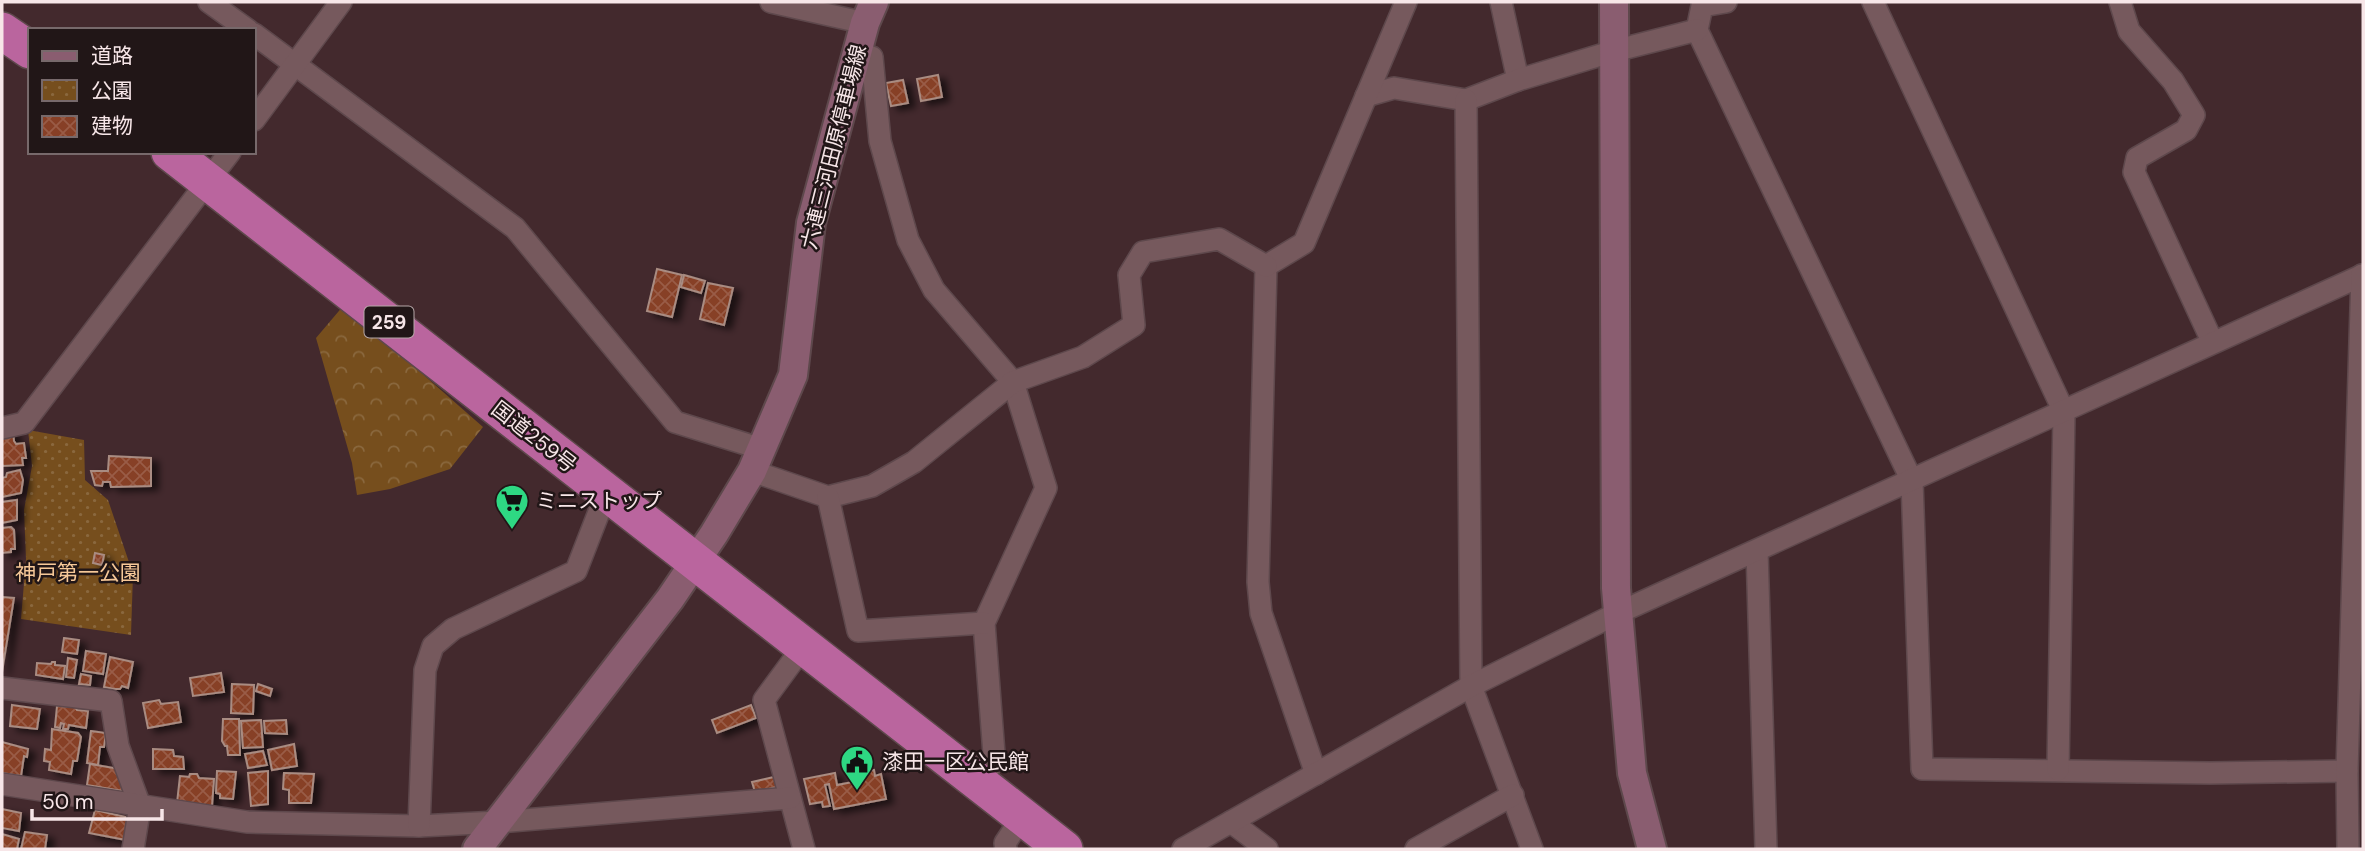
<svg xmlns="http://www.w3.org/2000/svg" width="2365" height="851" font-family="'DM Sans','Noto Sans JP',sans-serif">
<defs>
<pattern id="forest-crowns" width="20" height="18" patternUnits="userSpaceOnUse" patternTransform="scale(1.75)"><rect width="20" height="18" fill="#764e1d"/><path d="M2 6a3 3 0 1 1 6 0M12 15a3 3 0 1 1 6 0" fill="none" stroke="#8a683e"/></pattern>
<pattern id="park-dots" width="8" height="8" patternUnits="userSpaceOnUse" patternTransform="scale(1.75)"><rect width="8" height="8" fill="#764e1d"/><path d="M2 2h.1M6 6h.1" fill="none" stroke="#8a683e" stroke-width="1.8" stroke-linecap="round"/></pattern>
<pattern id="building-cross-hatch" width="8" height="8" patternUnits="userSpaceOnUse" patternTransform="scale(1.75)"><rect width="8" height="8" fill="#873f26"/><path d="M0 0l8 8M0 8l8-8" fill="none" stroke="#995b46"/></pattern>
<filter id="shadow"><feDropShadow dx="7" dy="4" stdDeviation="3.5" flood-color="#0009"/></filter>
</defs>
<rect width="100%" height="100%" fill="#43292d"/>
<polygon fill="url(#forest-crowns)" points="344,305 483,427 450,469 390,489 357,495 352,463 316,338"/>
<polygon fill="url(#park-dots)" points="28,430 84,440 85,480 108,500 133,574 131,635 21,619 26,559 24,510 32,466"/>
<g fill="url(#building-cross-hatch)" stroke="#a98c82" stroke-width="2" filter="url(#shadow)">
<polygon points="938,75 942,97 921,101 917,79"/>
<polygon points="903,80 908,103 891,106 886,83"/>
<polygon points="657,269 682,275 672,317 647,311"/>
<polygon points="684,275 705,281 701,293 681,287"/>
<polygon points="708,283 733,288 724,325 700,319"/>
<polygon points="13,431 14,441 16,444 24,443 26,458 22,458 23,465 2,466 2,433"/>
<polygon points="109,456 151,458 151,486 111,487 110,482 103,482 102,486 95,485 91,471 108,471"/>
<polygon points="20,470 23,480 21,493 2,497 2,478 6,477 7,473"/>
<polygon points="17,500 17,520 2,523 2,502"/>
<polygon points="11,527 14,530 15,549 11,549 11,552 2,553 2,528"/>
<polygon points="95,553 104,555 102,565 93,563"/>
<polygon points="2,597 14,598 2,672"/>
<polygon points="64,638 79,640 77,654 62,652"/>
<polygon points="86,651 106,654 103,674 83,671"/>
<polygon points="110,657 133,662 128,688 122,686 120,689 114,689 104,687"/>
<polygon points="68,658 77,660 74,678 66,677"/>
<polygon points="52,662 55,662 55,665 65,666 63,679 36,675 37,663 51,664"/>
<polygon points="221,673 224,692 193,696 190,678"/>
<polygon points="81,674 91,676 90,685 79,684"/>
<polygon points="232,684 254,685 253,714 231,713"/>
<polygon points="258,684 272,689 270,696 256,691"/>
<polygon points="159,700 161,704 178,702 181,722 148,728 143,703"/>
<polygon points="12,705 40,709 37,729 10,726"/>
<polygon points="751,705 756,718 717,733 712,720"/>
<polygon points="57,706 75,707 77,710 88,711 86,728 69,725 68,729 63,729 64,724 61,723 60,728 55,727"/>
<polygon points="223,719 239,719 240,755 228,755 227,746 225,746 222,741"/>
<polygon points="261,720 263,747 243,748 241,721"/>
<polygon points="286,720 287,734 265,733 264,721"/>
<polygon points="52,729 78,733 81,737 77,761 73,761 71,774 49,770 50,762 44,761 45,749 51,750"/>
<polygon points="91,731 106,733 104,747 100,747 98,765 87,763"/>
<polygon points="2,742 28,749 27,757 24,756 21,776 2,773"/>
<polygon points="294,744 297,766 272,770 268,750"/>
<polygon points="153,749 173,750 174,756 183,757 184,769 153,769"/>
<polygon points="263,751 267,765 248,768 245,754"/>
<polygon points="90,764 126,770 128,792 87,785"/>
<polygon points="874,770 875,776 881,774 886,799 834,809 829,784 825,785 830,806 823,807 822,802 810,804 804,779 835,773 837,785 858,781 856,774"/>
<polygon points="217,771 236,772 233,799 220,798 220,794 216,793"/>
<polygon points="268,771 268,804 251,806 248,773"/>
<polygon points="284,773 314,774 311,803 289,803 289,790 283,789"/>
<polygon points="190,774 197,774 199,778 214,779 212,806 177,803 180,776 189,777"/>
<polygon points="774,777 777,787 755,792 752,782"/>
<polygon points="2,809 21,813 19,831 2,828"/>
<polygon points="95,810 130,818 126,840 89,833"/>
<polygon points="25,832 47,835 45,849 21,849"/>
<polygon points="2,834 19,839 17,849 2,849"/>
</g>
<g fill="none" stroke-linecap="round" stroke-linejoin="round">
<defs>
<g id="street">
<polyline points="209,2 248,30"/>
<polyline points="771,2 865,23"/>
<polyline points="1501,2 1518,80"/>
<polyline points="1726,2 1702,6 1697,30 1912,481 1922,769 2210,773 2347,771"/>
<polyline points="1873,2 2064,412 2058,770"/>
<polyline points="2120,2 2129,31 2173,81 2194,115 2186,130 2137,158 2134,172 2212,341"/>
<polyline points="254,34 515,228 675,422 762,449"/>
<polyline points="857,54 872,57 880,141 908,240 934,290 1013,382 1046,488 984,623 994,754 983,785"/>
<polyline points="1366,96 1394,88 1466,100 1518,80 1614,51 1697,30"/>
<polyline points="1466,100 1471,686 1532,849"/>
<polyline points="254,120 341,2"/>
<polyline points="1266,266 1258,582 1261,613 1316,774"/>
<polyline points="1266,266 1304,243 1406,2"/>
<polyline points="2,428 24,423 230,152"/>
<polyline points="752,471 828,497 872,486 914,462 1013,382 1083,357 1134,325 1129,275 1143,252 1219,239 1266,266"/>
<polyline points="828,497 858,631 984,623"/>
<polyline points="1757,551 1766,849"/>
<polyline points="803,647 764,700 804,849"/>
<polyline points="2,688 111,701 118,746 140,806 133,849"/>
<polyline points="2,784 247,822 419,826 498,822 790,798"/>
<polyline points="1231,822 1267,849"/>
<polyline points="419,826 425,670 433,646 453,629 576,571 606,494"/>
<polyline points="1006,849 1005,843 1023,816"/>
<polyline points="1183,849 1471,686 1618,613 2363,275"/>
<polyline points="1416,849 1513,795"/>
<polyline points="2348,849 2347,771 2362,275"/>
</g>
<g id="secondary">
<polyline points="1614,2 1616,588 1632,773 1652,849"/>
<polyline points="477,849 670,599 714,534 752,471 793,375 811,223 865,23 874,2"/>
</g>
<g id="highway">
<polyline points="2,31 30,50"/>
<polyline points="170,152 1064,849"/>
</g>
</defs>
<use href="#street" stroke="#5e484c" stroke-width="24"/>
<use href="#secondary" stroke="#5e484c" stroke-width="32"/>
<use href="#highway" stroke="#5e484c" stroke-width="40"/>
<use href="#street" stroke="#76595d" stroke-width="21"/>
<use href="#secondary" stroke="#8a5d70" stroke-width="28"/>
<use href="#highway" stroke="#ba659e" stroke-width="37"/>
</g>
<defs>
<symbol id="supermarket-pin" viewBox="-11 -11 22 30"><path d="M0 17L-7.5 6A9.5 9.5 0 1 1 7.5 6Z" fill="#2ed883" stroke="#211617"/><path d="M-6-5.5h2.5l.6 2H6L4.5 2H-2.5L-4.4-4H-6ZM-1.5 3.2a1.3 1.3 0 1 0 .1 0ZM3 3.2a1.3 1.3 0 1 0 .1 0Z" fill="#111"/></symbol>
<symbol id="civic-pin" viewBox="-11 -11 22 30"><path d="M0 17L-7.5 6A9.5 9.5 0 1 1 7.5 6Z" fill="#2ed883" stroke="#211617"/><path d="M-.6-6.5H3V-4.5H.6V-3L4-1V1h2V6H-6V1h2V-1L-.6-3ZM-1.2 2.5V6h2.4V2.5Z" fill="#111"/></symbol>
</defs>
<g fill-rule="evenodd">
<use href="#supermarket-pin" x="493" y="482" width="38" height="52"/>
<use href="#civic-pin" x="838" y="743" width="38" height="52"/>
</g>
<g text-anchor="middle" stroke-width="5" stroke-linejoin="round" paint-order="stroke">
<rect fill="#211617" stroke="#b7a8a9" stroke-width="2" x="364.5" y="306.5" width="49" height="31" rx="5"/>
<g font-size="19" font-weight="bold" fill="#f7e6e8">
<text x="389" y="329">259</text>
</g>
<g font-size="21" fill="#f7e6e8" stroke="#211617">
<text transform="translate(834 147) rotate(-76)" y="7">六連三河田原停車場線</text>
<text transform="translate(534 437) rotate(38)" y="7">国道259号</text>
</g>
<g font-size="21" fill="#f7e6e8" stroke="#211617" text-anchor="start">
<text x="536" y="508">ミニストップ</text>
<text x="882" y="769">漆田一区公民館</text>
</g>
<g font-size="21" fill="#f6c898" stroke="#211617">
<text x="78" y="580">神戸第一公園</text>
</g>
</g>
<rect width="2365" height="851" fill="none" stroke="#f7e6e8" stroke-width="7"/>
<rect x="28" y="28" width="228" height="126" fill="#211617" stroke="#77696b" stroke-width="2"/>
<rect x="42" y="51" width="35" height="10" fill="#8a5d70" stroke="#77696b" stroke-width="2"/>
<text x="91" y="63" font-size="21" fill="#f7e6e8">道路</text>
<rect x="42" y="80" width="35" height="21" fill="url(#park-dots)" stroke="#77696b" stroke-width="2"/>
<text x="91" y="98" font-size="21" fill="#f7e6e8">公園</text>
<rect x="42" y="116" width="35" height="21" fill="url(#building-cross-hatch)" stroke="#77696b" stroke-width="2"/>
<text x="91" y="133" font-size="21" fill="#f7e6e8">建物</text>
<path d="M32 809v10h130v-10" fill="none" stroke="#f7e6e8" stroke-width="3.5"/>
<text x="42" y="809" font-size="21" fill="#f7e6e8" stroke="#211617" stroke-width="5" paint-order="stroke">50 m</text>
</svg>
